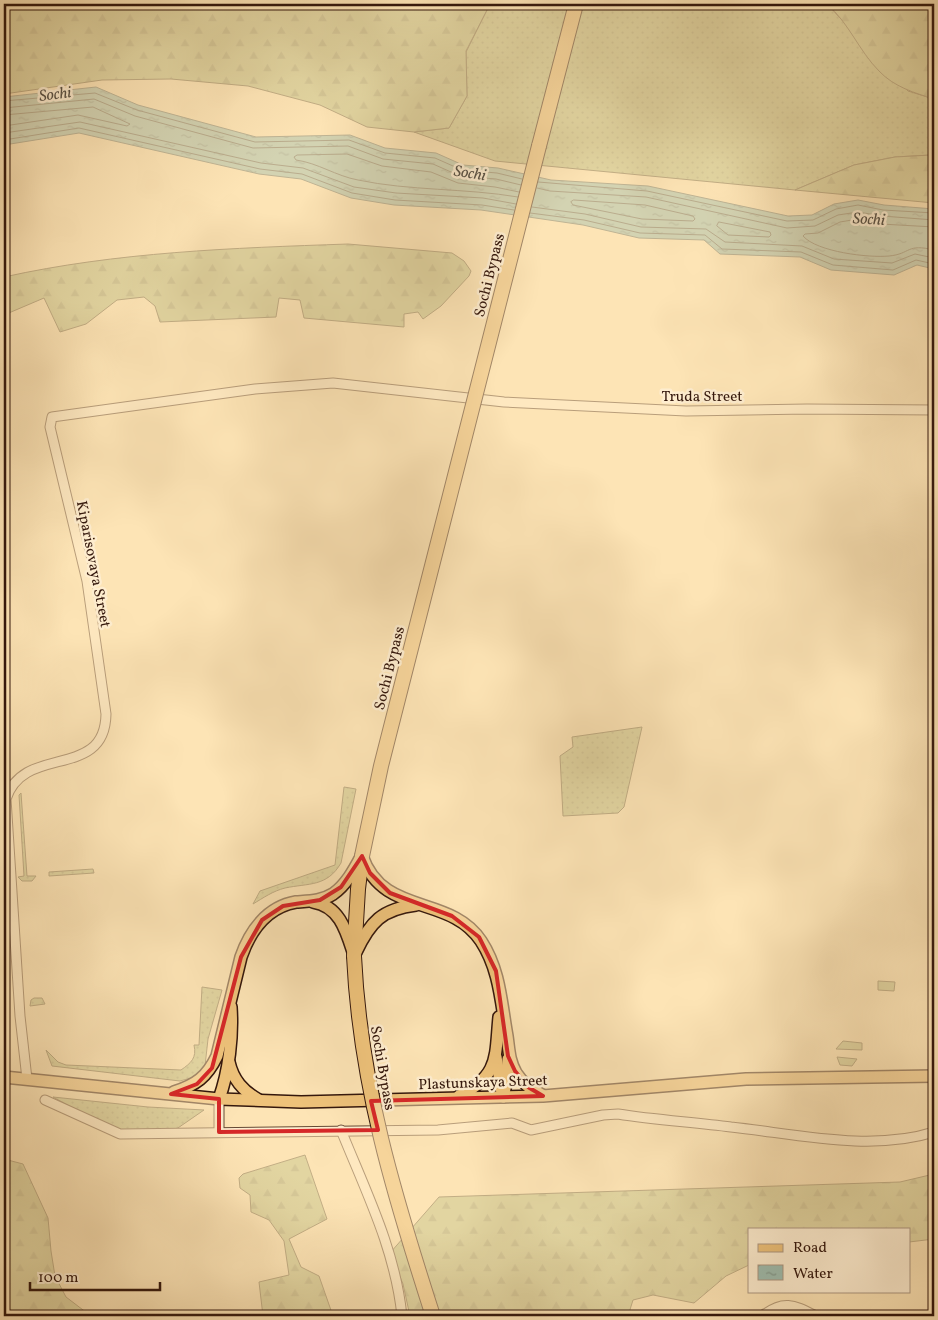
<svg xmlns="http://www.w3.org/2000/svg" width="938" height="1320" font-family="Vollkorn,serif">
<defs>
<pattern id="grass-dots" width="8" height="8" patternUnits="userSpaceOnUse" patternTransform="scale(1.25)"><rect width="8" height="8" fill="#c2c38b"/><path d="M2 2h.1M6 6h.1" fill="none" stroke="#a7a777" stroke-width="1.8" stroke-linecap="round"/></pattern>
<pattern id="forest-firs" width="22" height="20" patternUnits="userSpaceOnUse" patternTransform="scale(1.25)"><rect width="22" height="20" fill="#c2c38b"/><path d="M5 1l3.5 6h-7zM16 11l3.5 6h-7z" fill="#a7a777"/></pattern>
<pattern id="water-ripples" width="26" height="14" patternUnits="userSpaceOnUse" patternTransform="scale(1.25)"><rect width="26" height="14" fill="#9fbeb0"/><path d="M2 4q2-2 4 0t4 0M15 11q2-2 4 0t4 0" fill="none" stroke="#82998e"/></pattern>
</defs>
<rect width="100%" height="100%" fill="#fde4b5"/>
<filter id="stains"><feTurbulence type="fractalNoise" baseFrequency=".004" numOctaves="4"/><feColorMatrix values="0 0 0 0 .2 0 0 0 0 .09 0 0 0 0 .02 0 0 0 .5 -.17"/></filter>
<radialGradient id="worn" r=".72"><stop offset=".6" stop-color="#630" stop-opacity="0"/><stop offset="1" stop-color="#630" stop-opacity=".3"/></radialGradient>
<g fill="url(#grass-dots)" stroke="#7b6d4c">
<polygon points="490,4 827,4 908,91 934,99 934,151 931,155 895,157 854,165 795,190 495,161 414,132 449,128 467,96 466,52"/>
<polygon points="642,727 624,807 618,813 563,816 560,756 573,747 572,737"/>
<path d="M344 787 356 789 341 863C327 887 309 883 285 888 273 891 263 898 253 904L260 891 335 865Z"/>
<polygon points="21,793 27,876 36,876 32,881 22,881 18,877 24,876 19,795"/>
<polygon points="93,869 94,873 49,876 49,872"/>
<path d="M202 987 222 990 208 1039 205 1066 194 1077 180 1081 52 1066 46 1050 58 1062 66 1065 181 1070C191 1063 197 1058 194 1045H199Z"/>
<polygon points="34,998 42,998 45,1004 30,1006 31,1000"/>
<polygon points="53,1097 148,1107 204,1110 175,1130 128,1131 106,1126"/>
</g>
<g fill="url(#forest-firs)" stroke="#7b6d4c">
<polygon points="4,4 490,4 466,51 467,96 449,128 414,132 367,127 320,105 248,86 171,79 102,80 4,94"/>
<path d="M827 4H934V99C915 93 894 87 879 71 859 51 849 23 827 4Z"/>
<polygon points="934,151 934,203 795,190 854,165 895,157 931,155"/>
<path d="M348 244 452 253 464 261 471 271 469 276 441 306 423 319 418 312 404 314V327L304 318 300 300 279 298 276 317 160 322 155 306 144 297 117 300 86 324 60 332 44 298 4 315V277C117 252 232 248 348 244Z"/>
<polygon points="305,1155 327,1219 289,1239 301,1267 319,1276 333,1316 263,1316 259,1282 289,1275 284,1241 269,1220 251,1212 250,1195 240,1188 239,1178 243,1174"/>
<polygon points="4,1159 23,1164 48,1218 51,1251 55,1276 66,1297 91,1316 4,1316"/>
<polygon points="934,1174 934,1239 909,1242 909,1229 749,1229 749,1265 726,1276 694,1303 653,1295 633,1300 628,1316 410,1316 403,1284 390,1253 439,1197 900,1182"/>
</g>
<g fill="#c2c38b" stroke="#7b6d4c">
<polygon points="878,981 895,982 894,991 878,990"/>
<polygon points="843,1041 862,1043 862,1050 836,1049"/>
<polygon points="837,1057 857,1059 852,1066 840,1065"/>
</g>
<polygon fill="url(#water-ripples)" stroke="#747b6e" points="96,87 138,105 256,137 350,135 385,148 436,153 463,165 498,168 551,180 648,186 788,216 812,215 834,204 858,200 884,205 934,209 934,269 917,265 894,275 831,270 800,257 720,254 704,240 639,238 583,225 481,210 394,205 351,198 301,179 259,174 79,133 4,145 4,97"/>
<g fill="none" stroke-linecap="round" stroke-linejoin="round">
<g stroke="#6a6a5e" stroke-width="1">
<polyline points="4,101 95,93 137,110 255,142 349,140 385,153 435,158 462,170 497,173 522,179"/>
<polyline points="4,108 94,99 135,116 253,148 348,146 383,159 433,164 460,176 496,179 521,185"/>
<polyline points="4,115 93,107 130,124 127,126 78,115 4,126"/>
<polyline points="4,133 80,122 261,163 303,168 354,187 396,193 483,198 516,204"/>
<polyline points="4,140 79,128 260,169 302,174 352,193 395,200 482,205 514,210"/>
<polyline points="538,182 647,191 787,221 813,220 836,209 858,205 883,210 934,213"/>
<polyline points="537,188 550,191 646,197 787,228 815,226 838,215 858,212 882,216 934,220"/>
<path d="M518 197C465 188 410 191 358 180 336 176 318 163 296 160L294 157 297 155 347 154 382 166 431 172 458 183 495 187 519 192"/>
<polygon points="574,200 645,205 693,216 695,219 693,221 642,219 573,205 571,202"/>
<polyline points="532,207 585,214 641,227 706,229 725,242 802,246 834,259 892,263 915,254 934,258"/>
<polyline points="530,213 584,220 640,233 705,235 722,249 801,252 833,265 893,270 916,260 934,264"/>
<polygon points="719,222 770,232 771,235 769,237 728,235 717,226"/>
<path d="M934 227 881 224 858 219 840 222 818 233 805 234 803 236C817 252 869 258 889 256 911 254 906 243 934 250"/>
</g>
<defs>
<g id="minor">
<path d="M27 1079 20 1016 6 799C24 743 105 781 106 714L87 581 50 427 52 417 255 389 333 383 504 402 686 411 807 409 934 410"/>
<polyline points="219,1099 219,1132"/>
<path d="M45 1100 120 1134 438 1130 512 1123 531 1130 603 1115 618 1114C655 1120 693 1122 731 1127 796 1134 871 1152 934 1132"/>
<path d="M341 1130C366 1192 395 1249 402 1316"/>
<path d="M762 1316C784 1299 794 1305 816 1316"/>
</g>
<g id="major">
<path d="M362 856C383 917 450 894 481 941 500 970 501 1003 507 1036 509 1050 509 1061 516 1073 523 1084 531 1089 542 1095"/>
<path d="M313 902C339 906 346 930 353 952"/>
<path d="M356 952C370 922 382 909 416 905"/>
<polyline points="496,1057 502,1093"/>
<path d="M229 1062C233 1080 243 1091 259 1100"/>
<polyline points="4,1077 219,1099 301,1102 543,1096 746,1079 934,1076"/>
<path d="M174 1092C196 1085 207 1077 217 1056L241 957C250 931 267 907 296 902 309 901 322 901 333 894 346 885 354 870 361 857"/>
<path d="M459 1096C500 1075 495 1057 499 1017"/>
<polyline points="503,1097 507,1080 508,1059"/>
<path d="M219 1099C229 1071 233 1037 231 1007"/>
</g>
<g id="highway">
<polyline points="539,146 576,4"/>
<polyline points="354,956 358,889 362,856"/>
</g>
</defs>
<use href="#minor" stroke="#664a36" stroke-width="11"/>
<use href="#major" stroke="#34170c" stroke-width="14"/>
<use href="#highway" stroke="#34170c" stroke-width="16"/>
<use href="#minor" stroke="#feedcf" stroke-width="9"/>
<use href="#major" stroke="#eec27a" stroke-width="11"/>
<use href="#highway" stroke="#eec27a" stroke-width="14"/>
<defs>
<g id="highway-bridge">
<polyline points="362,856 381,766 539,146"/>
<path d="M354 956C360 1084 394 1195 433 1316"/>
</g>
</defs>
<use href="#highway-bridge" stroke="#34170c" stroke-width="16" stroke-linecap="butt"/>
<use href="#highway-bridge" stroke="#eec27a" stroke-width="14"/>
</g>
<path d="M0 0H938V1320H0ZM362 856 370 873 390 893 452 916 479 937 496 971 508 1056 515 1071 528 1087 543 1096 371 1101 378 1130 219 1132V1099L171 1094 197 1084 212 1068 241 957 262 920 283 906 320 900 341 887Z" fill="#fde4b5" fill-opacity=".55" fill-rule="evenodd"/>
<path fill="none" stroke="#d62828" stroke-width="4" stroke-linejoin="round" d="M362 856 370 873 390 893 452 916 479 937 496 971 508 1056 515 1071 528 1087 543 1096 371 1101 378 1130 219 1132V1099L171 1094 197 1084 212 1068 241 957 262 920 283 906 320 900 341 887Z"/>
<g text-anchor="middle" stroke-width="5" stroke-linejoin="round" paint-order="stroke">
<g font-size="15" fill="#34170c" stroke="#feedcf">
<text transform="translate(489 275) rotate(-76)" y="5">Sochi Bypass</text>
<text x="702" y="401">Truda Street</text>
<text transform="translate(94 564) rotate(79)" y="5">Kiparisovaya Street</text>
<text transform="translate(389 668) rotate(-76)" y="5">Sochi Bypass</text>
<text transform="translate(383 1068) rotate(80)" y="5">Sochi Bypass</text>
<text transform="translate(483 1082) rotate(-2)" y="5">Plastunskaya Street</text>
</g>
<g font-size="16" font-style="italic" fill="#595145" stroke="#feedcf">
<text transform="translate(55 93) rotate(-7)" y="6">Sochi</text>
<text transform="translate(470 172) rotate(9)" y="6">Sochi</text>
<text transform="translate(869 218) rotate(3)" y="6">Sochi</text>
</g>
</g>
<rect width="938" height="1320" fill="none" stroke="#fde4b5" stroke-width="20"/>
<rect x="5" y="5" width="928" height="1310" fill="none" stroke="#34170c" stroke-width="2.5"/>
<rect x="10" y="10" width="918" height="1300" fill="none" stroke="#34170c"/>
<rect x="748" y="1228" width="162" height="65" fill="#feedcf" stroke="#ad9781"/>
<rect x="758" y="1244" width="25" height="8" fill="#eec27a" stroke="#ad9781"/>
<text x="793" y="1252" font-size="15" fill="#34170c">Road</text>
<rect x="758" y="1265" width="25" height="15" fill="url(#water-ripples)" stroke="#ad9781"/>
<text x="793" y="1278" font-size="15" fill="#34170c">Water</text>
<path d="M30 1282v8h130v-8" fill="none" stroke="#34170c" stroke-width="2.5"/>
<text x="38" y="1282" font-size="15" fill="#34170c" stroke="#feedcf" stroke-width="4" paint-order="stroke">100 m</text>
<rect width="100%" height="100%" filter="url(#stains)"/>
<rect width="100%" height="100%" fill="url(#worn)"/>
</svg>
